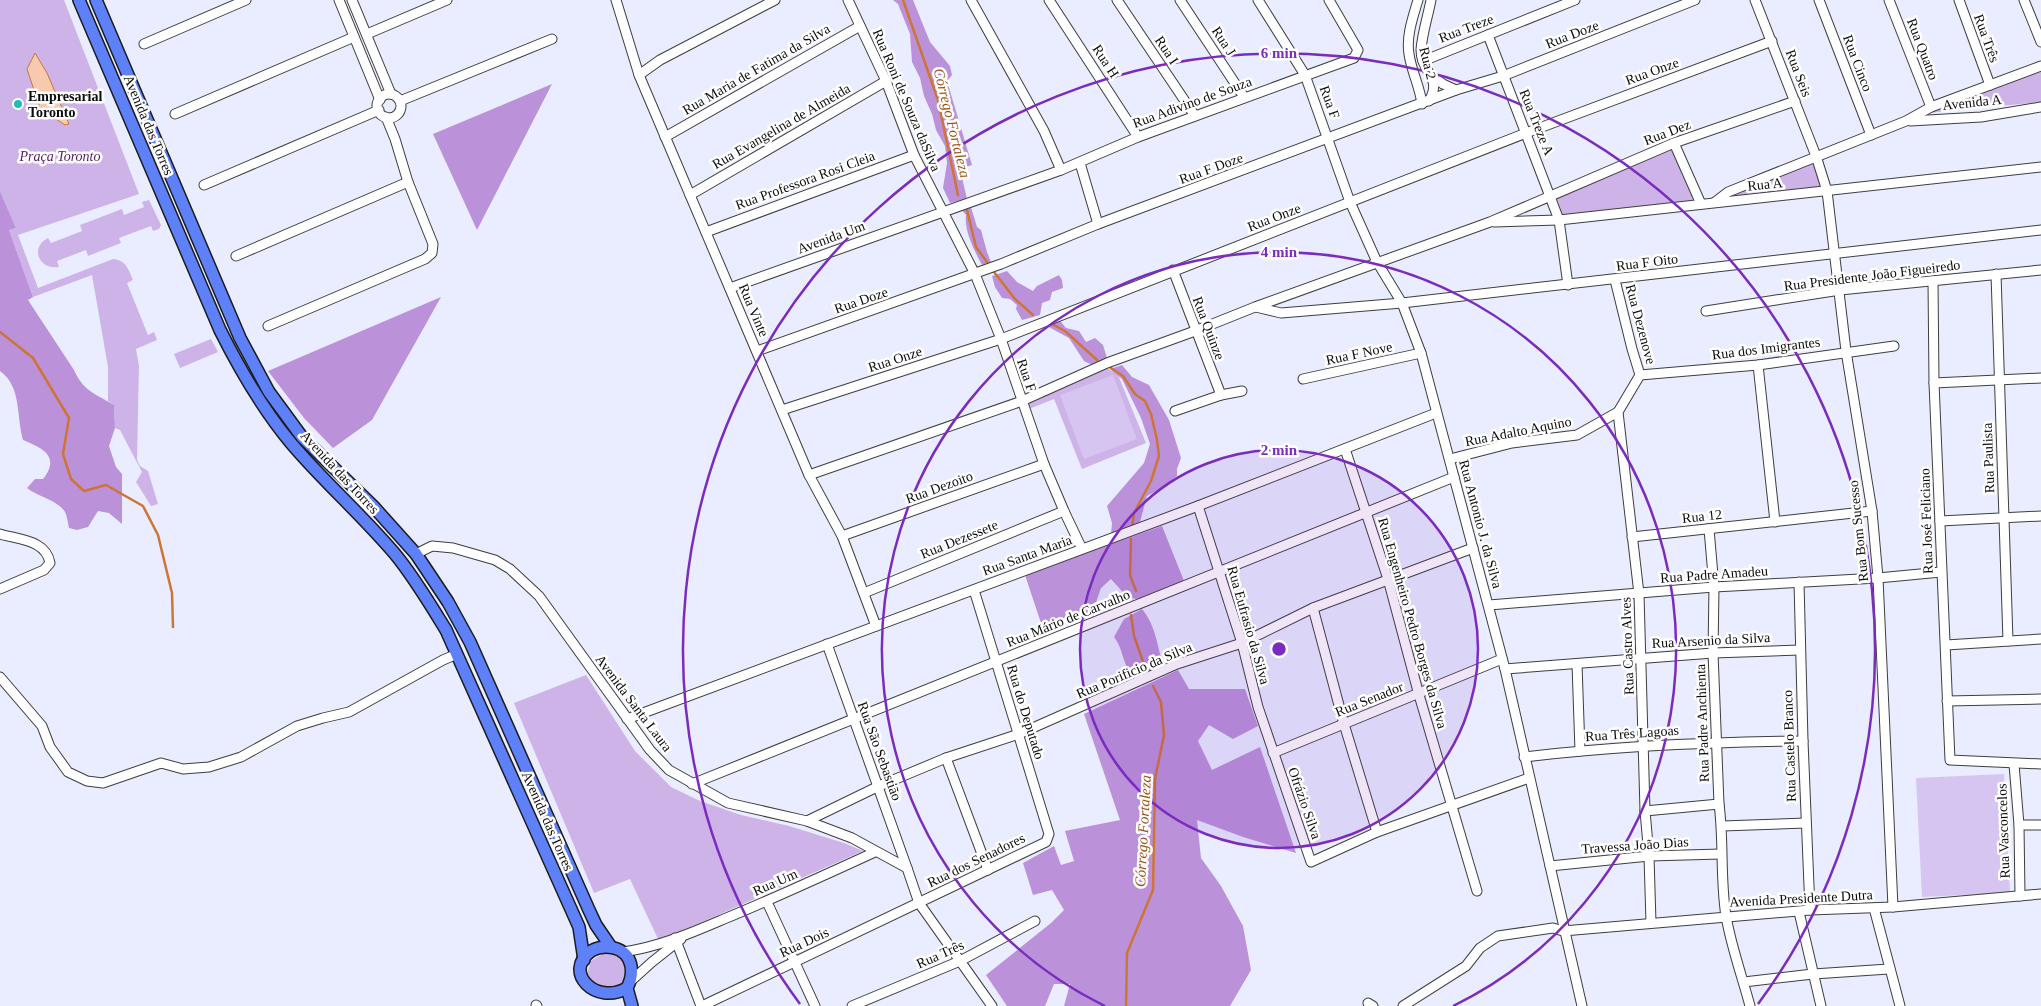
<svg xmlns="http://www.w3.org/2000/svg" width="2041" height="1006" font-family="'Times New Roman',serif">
<rect width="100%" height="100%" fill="#e9edff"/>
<g fill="#ceb3e9">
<path d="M0 0H64L139 194 18 235 38 288 113 259C126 260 129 270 133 280L127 283 148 335 154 332 157 340 136 349 139 366 137 460 140 466 148 471 158 504 151 506 136 482 142 472 120 430 115 428 114 405 108 401V367L92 275 33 297 9 230 16 228 0 191Z"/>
<polygon points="2041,68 2041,102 1928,113"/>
<polygon points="1672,149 1694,201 1563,216 1556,196"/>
<polygon points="1814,161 1822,189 1725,197"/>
<path d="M149 200 161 225 159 229 153 231 151 226 119 238 121 243 88 256 86 250 57 261 59 267C38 270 30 247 48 238L51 243 82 231 80 225 122 209 124 215 144 207 142 202Z"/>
<polygon points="211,339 218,352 180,368 174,354"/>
<polygon points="1107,368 1118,375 1146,443 1082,469 1054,399 1029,409 1027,405 1033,399"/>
<polygon points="586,675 635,751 671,787 700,801 741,815 789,826 844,843 863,851 659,941 630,879 594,893 514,703"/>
<path d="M604 953C624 953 633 973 619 988H595L587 975 591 961Z"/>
</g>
<g fill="#bb92da">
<polygon points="893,0 913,0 930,42 950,66 952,75 947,81 972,165 960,169 967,199 950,203 943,188 947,163 945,146 936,130 932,114 924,96 920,78 912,62 910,34 898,4"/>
<polygon points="552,84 477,230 433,134"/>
<path d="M0 191 16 228 9 230 33 297 28 300 74 370C83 391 96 394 114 405L115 428 109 446 116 467 122 474V524L109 513 98 511 88 527 77 530 69 528C68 523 67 516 65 512 58 500 38 497 27 488L35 479H43C61 456 42 448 23 440 16 416 22 387 0 371Z"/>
<path d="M970 204 977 227 981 230 987 252 991 262 982 265C974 250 964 231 966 215L960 208Z"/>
<polygon points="1007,271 1017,282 1033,291 1037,286 1059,275 1062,280 1063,288 1052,292 1050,300 1042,303 1040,315 1022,320 1016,309 1017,305 1010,299 1002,298 995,287 992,276"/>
<polygon points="441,297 372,420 333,448 304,418 268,371"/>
<polygon points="1058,318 1066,328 1079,331 1086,342 1095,338 1103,345 1107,358 1092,365 1084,361 1069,338 1045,325"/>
<polygon points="1122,365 1132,377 1149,385 1169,420 1181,458 1177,469 1177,476 1164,487 1147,496 1140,522 1111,534 1112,523 1107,506 1144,463 1150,444 1141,418 1122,379 1110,369"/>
<polygon points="1162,526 1184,581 1139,599 1128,598 1111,579 1101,588 1093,611 1079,620 1065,618 1051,620 1044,632 1025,575"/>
<path d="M1142 609C1155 624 1158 647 1163 666L1137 678C1121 667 1125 651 1114 637L1124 619Z"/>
<polygon points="1178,670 1189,689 1245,689 1258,726 1233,739 1209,725 1198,741 1212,770 1260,747 1296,853 1243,837 1197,820 1201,858 1221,886 1243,926 1251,970 1230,1006 1064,1006 1070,984 1054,984 1045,1006 1007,1006 986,975 1051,923 1064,910 1052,890 1033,895 1023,863 1054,846 1061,865 1074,861 1065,831 1120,820 1084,714"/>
</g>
<g fill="#d5c5f0">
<polygon points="1113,375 1137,439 1084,459 1060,395"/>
<polygon points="2004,774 2010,893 1922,897 1916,778"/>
</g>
<polygon fill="#f7caad" stroke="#ce7434" points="35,53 47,73 69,124 65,125 40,108 27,69"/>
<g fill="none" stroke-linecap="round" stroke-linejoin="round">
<g stroke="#ce7434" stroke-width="2.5">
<polyline points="903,0 938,100 958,195"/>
<polyline points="967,210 976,247 987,262"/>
<polyline points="994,272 1015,299 1033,315"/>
<polyline points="1050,323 1065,331 1097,360"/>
<polyline points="0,332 33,358 69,418 63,454 71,479 84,491 106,485 143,506 158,535 172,593 173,627"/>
<polyline points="1108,366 1123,376 1135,394 1145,401 1151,414 1157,440 1159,456 1151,481 1134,513 1132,527"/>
<polyline points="1131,539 1130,575 1136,591"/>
<polyline points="1131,615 1134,636 1145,667"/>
<polyline points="1126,1006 1127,953 1153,890 1155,779 1164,735 1161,702 1153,686"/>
</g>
<defs>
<g id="minor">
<polyline points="339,0 380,100"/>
<polyline points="352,0 391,94"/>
<polyline points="616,0 639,75 809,475 842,536 876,626"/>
<polyline points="848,0 886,81 914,155 975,274 1001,339 1044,464 1064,511 1082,549"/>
<polyline points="971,0 1044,131 1061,170"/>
<polyline points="1049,0 1138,137"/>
<polyline points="1117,0 1195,116"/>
<polyline points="1180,0 1244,97"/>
<polyline points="1258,0 1305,75 1350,202 1377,262 1402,303 1421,353 1505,669 1582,1006"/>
<path d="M1418 0C1413 17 1406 36 1409 54 1411 70 1420 87 1422 104"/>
<polyline points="1755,0 1816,156 1827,191 1846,351 1872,511 1878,578 1893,907"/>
<polyline points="1819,0 1871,135"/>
<polyline points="1889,0 1931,107"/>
<polyline points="1959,0 1990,85"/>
<polyline points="2024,0 2041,42"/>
<polyline points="367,34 447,0"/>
<polyline points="1488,35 1559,220 1568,285"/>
<polyline points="144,44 246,0"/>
<polyline points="1423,61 1575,0"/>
<polyline points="639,75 660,60 775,0"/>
<polyline points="1433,77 1443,84 1456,90"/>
<circle cx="389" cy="106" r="12"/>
<polyline points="400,101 552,39"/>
<path d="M1429 101C1443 77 1421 73 1421 50 1422 34 1428 16 1431 0"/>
<polyline points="175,114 354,37"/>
<polyline points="1910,121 1981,117 2041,107"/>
<polyline points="665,137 860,26"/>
<polyline points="1674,143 1701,204"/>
<polyline points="1080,163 1098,224"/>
<polyline points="204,185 379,110"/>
<polyline points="690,195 886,81"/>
<polyline points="1715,202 1728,192 1906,121 1931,107 2041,66"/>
<polyline points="1494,222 1559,220 2041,167"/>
<polyline points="706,232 914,155"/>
<polyline points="236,256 408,182"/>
<polyline points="1173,270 1221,395"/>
<polyline points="1996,274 2008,641"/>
<polyline points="1615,280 1632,349 1640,375"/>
<polyline points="1933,281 1934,383 1950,760 2041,764"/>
<polyline points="730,288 1061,170 1138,137 1354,58 1358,50 1329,0"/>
<polyline points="1256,307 1281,313 1402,303 2041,230"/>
<polyline points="1706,311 1840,290 2041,270"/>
<polyline points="268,326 425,259 432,253 433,244 408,182 395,139 386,117"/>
<polyline points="757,351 1001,264 1098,224 1456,90 1503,76 1695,0"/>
<polyline points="1758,365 1775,522"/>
<polyline points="1640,375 1618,412 1639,594 1645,811 1649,856 1651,923"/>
<polyline points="1640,375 1758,365 1894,346"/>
<polyline points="1303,379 1421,353"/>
<polyline points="1934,383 2041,378"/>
<polyline points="782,410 1001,339 1526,133 1772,41"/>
<polyline points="1175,411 1221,395 1242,391"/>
<polyline points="1345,449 1388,579 1419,695 1477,891"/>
<polyline points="1450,459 1512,443 1577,435 1618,412"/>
<polyline points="809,475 1022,401 1107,363 1195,331 1255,307 1490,222 1674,143 1795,101"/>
<polyline points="1198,506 1242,643 1258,707 1311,862 1377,832 1529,778"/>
<polyline points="1940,521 2041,516"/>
<path d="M1709 529 1714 587 1713 653 1719 804C1724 841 1720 879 1726 916 1731 946 1742 976 1750 1006"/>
<path d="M0 534C20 540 46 540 50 563L44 570 0 589"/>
<polyline points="842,536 1044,464"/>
<polyline points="1632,537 1872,511"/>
<polyline points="416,554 432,546 453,548 495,560 510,569 539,596 650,750 669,770 728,803 807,821 852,838 907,868 919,903 992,1006"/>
<polyline points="1799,582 1803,741 1810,910"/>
<polyline points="864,593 1064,511"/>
<polyline points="1489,605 1714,587 1878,578 1941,572"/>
<polyline points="1313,608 1344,724 1377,832"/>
<polyline points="827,644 907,868"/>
<polyline points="1946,645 2041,639"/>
<polyline points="1577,664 1580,751"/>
<polyline points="1505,669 1713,653 1800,650"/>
<polyline points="0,677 42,726 50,747 68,772 87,781 103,783 161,763 183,769 209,767 241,757 297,726 323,718 349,712 443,660 457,654"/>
<polyline points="1947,701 2041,699"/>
<polyline points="627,719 1198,506 1436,413"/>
<polyline points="1273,753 1502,659"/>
<path d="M1524 757C1617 746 1709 742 1803 741"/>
<polyline points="946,758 988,870"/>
<polyline points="2014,764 2019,825 2020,896"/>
<polyline points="692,784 1454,477"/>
<polyline points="1645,811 1719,804"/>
<polyline points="807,821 879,786 946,758 1019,734 1177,664 1242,643 1313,608 1473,548"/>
<polyline points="2019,825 2041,825"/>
<polyline points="1722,826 1806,823"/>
<polyline points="1550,866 1649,856 1721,854"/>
<polyline points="767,902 815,1006"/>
<polyline points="1874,908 1900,1006"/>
<polyline points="1799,912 1821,1006"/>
<polyline points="675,938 701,1006"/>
<path d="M623 952C659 947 691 933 724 919 775 898 825 875 875 852"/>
<polyline points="631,981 652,962 681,939"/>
<polyline points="1744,982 1813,974 1889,969"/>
<polyline points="1368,1003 1373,1006"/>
<polyline points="536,1005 537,1006"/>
<polyline points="702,1006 1046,842 1049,834 974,590"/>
<polyline points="852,1006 960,961 1035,921"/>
<polyline points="1403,1006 1466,966 1480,948 1498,936 1553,928 1563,931 1810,910 1893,907 2041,894"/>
</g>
<g id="major">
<path d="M79 0 220 330C240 370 262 408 291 443 323 481 362 515 395 554 414 577 430 604 446 630L579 927 584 960"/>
<polyline points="96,0 240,338 269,392 302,437 373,506 416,554 448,602 470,642 589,910 596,925 611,947"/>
<path d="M627 988C596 1006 562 972 591 951 598 947 606 946 614 948 633 953 635 973 627 988L632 1006"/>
</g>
</defs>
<use href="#minor" stroke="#3e3e3e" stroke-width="11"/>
<use href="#major" stroke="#1c1c1c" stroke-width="14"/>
<use href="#minor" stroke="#fff" stroke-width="9"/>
<use href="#major" stroke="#5e81fa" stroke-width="11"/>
</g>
<circle cx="1279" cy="649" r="199" fill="#7b2cbf" fill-opacity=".12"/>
<g fill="none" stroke="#7b2cbf" stroke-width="2.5">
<circle cx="1279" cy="649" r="199"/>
<path d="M1105 1006A397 397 0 1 1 1453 1006"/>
<path d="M800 1004A596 596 0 1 1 1758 1004"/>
</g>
<circle fill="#22bcb7" stroke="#fff" stroke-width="2" cx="18" cy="104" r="5"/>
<g text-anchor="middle" stroke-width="5" stroke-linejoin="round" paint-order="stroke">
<g font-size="14" fill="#0b0b0b" stroke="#fff">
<text transform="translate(1466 28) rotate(-21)" y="5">Rua Treze</text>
<text transform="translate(1572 34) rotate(-21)" y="5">Rua Doze</text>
<text transform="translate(1987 38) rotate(70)" y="5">Rua Três</text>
<text transform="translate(1224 41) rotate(57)" y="5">Rua J</text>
<text transform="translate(1923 49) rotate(69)" y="5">Rua Quatro</text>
<text transform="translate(1167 50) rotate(56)" y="5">Rua I</text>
<text transform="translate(1106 61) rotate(57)" y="5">Rua H</text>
<text transform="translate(1428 63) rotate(76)" y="5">Rua 2</text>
<text transform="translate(1858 63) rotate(69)" y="5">Rua Cinco</text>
<text transform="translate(756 69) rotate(-30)" y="5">Rua Maria de Fatima da Silva</text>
<text transform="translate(1652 71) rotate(-20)" y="5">Rua Onze</text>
<text transform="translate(1799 73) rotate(69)" y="5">Rua Seis</text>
<text transform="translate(907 100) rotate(67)" y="5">Rua Roni de Souza daSilva</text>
<text transform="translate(1192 102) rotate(-20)" y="5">Rua Adivino de Souza</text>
<text transform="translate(1330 102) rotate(70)" y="5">Rua F</text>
<text transform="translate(1972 102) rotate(-6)" y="5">Avenida A</text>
<text transform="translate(1537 122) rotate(68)" y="5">Rua Treze A</text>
<text transform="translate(149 125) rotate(67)" y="5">Avenida das Torres</text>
<text transform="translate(781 126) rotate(-30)" y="5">Rua Evangelina de Almeida</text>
<text transform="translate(1667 132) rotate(-21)" y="5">Rua Dez</text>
<text transform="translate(1211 168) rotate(-20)" y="5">Rua F Doze</text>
<text transform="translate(805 180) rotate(-20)" y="5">Rua Professora Rosi Cleia</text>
<text transform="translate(1765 184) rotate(-6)" y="5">Rua A</text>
<text transform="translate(1274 217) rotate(-21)" y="5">Rua Onze</text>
<text transform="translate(831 237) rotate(-20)" y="5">Avenida Um</text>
<text transform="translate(1647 262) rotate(-7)" y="5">Rua F Oito</text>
<text transform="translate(1872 275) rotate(-7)" y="5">Rua Presidente João Figueiredo</text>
<text transform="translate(861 300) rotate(-19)" y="5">Rua Doze</text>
<text transform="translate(754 310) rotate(67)" y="5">Rua Vinte</text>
<text transform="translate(1641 324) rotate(75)" y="5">Rua Dezenove</text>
<text transform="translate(1209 328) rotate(69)" y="5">Rua Quinze</text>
<text transform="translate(1766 348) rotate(-7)" y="5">Rua dos Imigrantes</text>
<text transform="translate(1359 353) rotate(-12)" y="5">Rua F Nove</text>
<text transform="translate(895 359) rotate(-18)" y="5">Rua Onze</text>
<text transform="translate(1027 375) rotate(71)" y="5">Rua F</text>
<text transform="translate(1518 431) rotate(-11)" y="5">Rua Adalto Aquino</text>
<text transform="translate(1988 458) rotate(-92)" y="5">Rua Paulista</text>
<text transform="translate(340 472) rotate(47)" y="5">Avenida das Torres</text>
<text transform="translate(939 487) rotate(-20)" y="5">Rua Dezoito</text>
<text transform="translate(1702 516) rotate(-6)" y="5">Rua 12</text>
<text transform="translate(1926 521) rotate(-92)" y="5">Rua José Feliciano</text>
<text transform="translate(1481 524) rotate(75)" y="5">Rua Antonio J. da Silva</text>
<text transform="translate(1858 531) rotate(-96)" y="5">Rua Bom Sucesso</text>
<text transform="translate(959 539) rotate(-22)" y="5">Rua Dezessete</text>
<text transform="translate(1027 555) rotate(-20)" y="5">Rua Santa Maria</text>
<text transform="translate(1714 574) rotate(-4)" y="5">Rua Padre Amadeu</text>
<text transform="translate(1068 618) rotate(-22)" y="5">Rua Mário de Carvalho</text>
<text transform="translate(1413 623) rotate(74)" y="5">Rua Engenheiro Pedro Borges da Silva</text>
<text transform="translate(1249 625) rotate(74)" y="5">Rua Eufrasio da Silva</text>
<text transform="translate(1711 640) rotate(-3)" y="5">Rua Arsenio da Silva</text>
<text transform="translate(1627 646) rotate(-92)" y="5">Rua Castro Alves</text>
<text transform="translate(1134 670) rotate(-23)" y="5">Rua Porificio da Silva</text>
<text transform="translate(1369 699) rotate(-22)" y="5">Rua Senador</text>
<text transform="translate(634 703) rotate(53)" y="5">Avenida Santa Laura</text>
<text transform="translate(1026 712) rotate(73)" y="5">Rua do Deputado</text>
<text transform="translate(1702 723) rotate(-92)" y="5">Rua Padre Anchienta</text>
<text transform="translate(1632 733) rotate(-4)" y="5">Rua Três Lagoas</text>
<text transform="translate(1789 746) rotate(-92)" y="5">Rua Castelo Branco</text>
<text transform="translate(880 751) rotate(70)" y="5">Rua São Sebastião</text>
<text transform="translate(1305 803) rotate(71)" y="5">Ofrázio Silva</text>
<text transform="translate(548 821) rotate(66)" y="5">Avenida das Torres</text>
<text transform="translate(2003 831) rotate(-92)" y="5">Rua Vasconcelos</text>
<text transform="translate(1635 845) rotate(-4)" y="5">Travessa João Dias</text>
<text transform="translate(976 860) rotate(-26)" y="5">Rua dos Senadores</text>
<text transform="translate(775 882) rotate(-24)" y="5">Rua Um</text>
<text transform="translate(1801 898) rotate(-3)" y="5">Avenida Presidente Dutra</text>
<text transform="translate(804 942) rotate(-25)" y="5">Rua Dois</text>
<text transform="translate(940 954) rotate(-24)" y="5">Rua Três</text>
</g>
<g font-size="14" font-weight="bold" fill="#0b0b0b" stroke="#fff" text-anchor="start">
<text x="28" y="101">Empresarial<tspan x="28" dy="16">Toronto</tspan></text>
</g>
<g font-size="14" font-style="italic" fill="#551b63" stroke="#fff">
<text x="60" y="161">Praça Toronto</text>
</g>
<g font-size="15" font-style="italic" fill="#9d5214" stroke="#fff">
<text transform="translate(952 123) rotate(76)" y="5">Córrego Fortaleza</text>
<text transform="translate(1143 831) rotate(-87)" y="5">Córrego Fortaleza</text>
</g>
</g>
<circle cx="1279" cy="649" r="8" fill="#7b2cbf" stroke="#fff" stroke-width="2.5"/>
<g font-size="15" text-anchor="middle" font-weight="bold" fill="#7b2cbf" stroke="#fff" stroke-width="5" stroke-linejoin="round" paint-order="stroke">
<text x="1279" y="58">6 min</text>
<text x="1279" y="257">4 min</text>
<text x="1279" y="455">2 min</text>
</g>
</svg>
